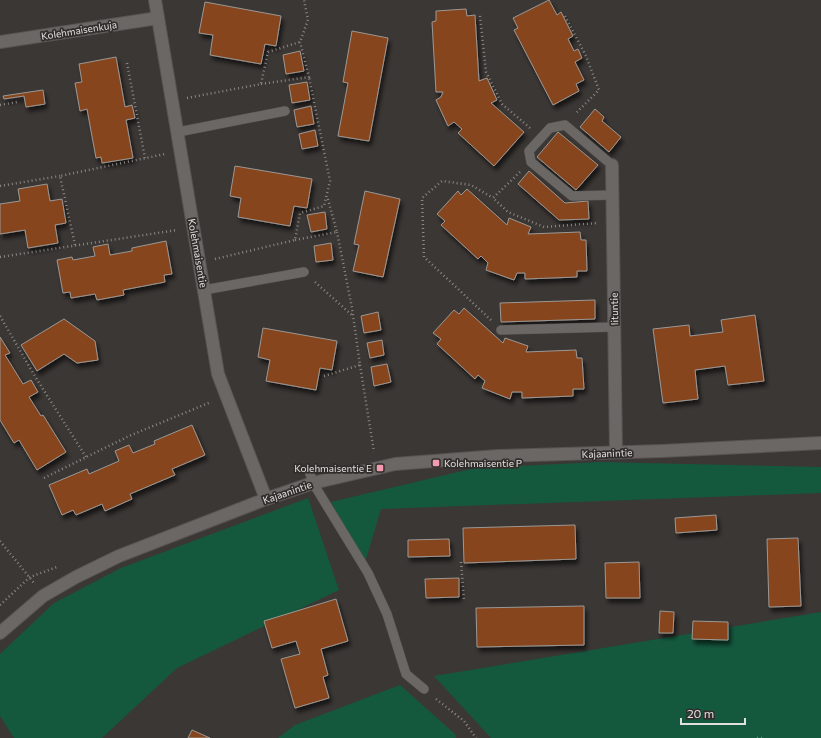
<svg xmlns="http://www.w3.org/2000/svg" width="821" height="738" font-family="Commissioner,sans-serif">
<defs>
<filter id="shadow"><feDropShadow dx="2.5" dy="4.5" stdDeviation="2" flood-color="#0009"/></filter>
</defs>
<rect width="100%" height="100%" fill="#3b3735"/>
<g fill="#14593e">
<polygon points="599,462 821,467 821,493 381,509 363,569 331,502 475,468"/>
<polygon points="308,498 339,590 177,668 102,738 14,738 0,716 0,654 54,603 121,568"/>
<polygon points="821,612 821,738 491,738 434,676"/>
<polygon points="400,685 455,734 456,738 278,738 295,725"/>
</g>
<g fill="#86441a" stroke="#9c9895" filter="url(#shadow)">
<polygon points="549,0 557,15 561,12 573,36 568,39 574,51 578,49 582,58 575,62 584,80 576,84 579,91 553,105 514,30 518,28 513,18"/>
<polygon points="205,2 281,16 276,46 265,44 261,64 210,55 213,35 199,33"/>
<polygon points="466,9 467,16 475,15 479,81 487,78 497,100 491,103 524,132 494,166 458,133 462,129 454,122 448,126 436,100 441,97 443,92 436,92 432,22 436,21 436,11"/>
<polygon points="352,31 388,38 369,141 338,136 348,83 343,82"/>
<polygon points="300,51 304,71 286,74 283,55"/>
<polygon points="116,57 125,107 132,105 135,118 126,120 133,158 102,163 101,157 96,158 87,109 80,111 75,83 82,82 79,64"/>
<polygon points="307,82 310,100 292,103 289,85"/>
<polygon points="43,90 45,104 26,107 24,96 4,99 3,96"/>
<polygon points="311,106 314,124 297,127 294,110"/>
<polygon points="595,109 604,117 602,121 621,137 609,152 580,127"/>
<polygon points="315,130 318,146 302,149 299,134"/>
<polygon points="558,132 598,165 576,190 537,157"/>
<polygon points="235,166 312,179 307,208 294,206 290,226 238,217 241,198 230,196"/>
<polygon points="529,171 565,203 588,201 589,219 559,220 518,184"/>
<polygon points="47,184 50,201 62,199 66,223 55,225 58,243 28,248 25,230 0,234 0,204 20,201 18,189"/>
<polygon points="467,189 507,225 509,218 531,227 528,234 580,232 581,240 586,240 587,271 577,271 577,277 525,279 525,273 517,273 514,280 486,270 488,263 481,256 478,259 441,225 445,221 437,214 458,191 461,195"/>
<polygon points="365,191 400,199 383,277 353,271 359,245 354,244"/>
<polygon points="325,212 327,229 311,232 307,215"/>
<polygon points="166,241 172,274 164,275 165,282 123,290 124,295 97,300 95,294 71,298 70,292 63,293 57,260 72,257 73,260 95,256 93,247 108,244 110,255 132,251 132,248"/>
<polygon points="331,243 333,260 316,262 314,246"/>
<polygon points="595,300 595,319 501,322 500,303"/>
<polygon points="464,308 503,343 505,338 528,346 526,352 576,350 577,358 582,358 584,389 573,389 573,396 522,398 522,392 512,392 510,399 482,388 485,381 478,375 475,379 437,344 441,339 433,333 454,310 459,314"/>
<polygon points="378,312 381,330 364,333 361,316"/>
<polygon points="755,315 764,381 728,385 725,366 695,370 698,399 663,403 653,329 689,325 690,336 723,332 721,320"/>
<polygon points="64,319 95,341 98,360 77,363 64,354 37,371 21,345"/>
<polygon points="263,328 337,341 332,370 320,368 316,390 266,381 270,360 258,357"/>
<polygon points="0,337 10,353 5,355 23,384 31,380 38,392 29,397 41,416 43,415 66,452 37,470 19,440 14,443 0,420"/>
<polygon points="382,340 384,355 370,358 367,343"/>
<polygon points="387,364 391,382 374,386 371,367"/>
<polygon points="192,425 205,455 172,469 175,475 130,494 132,499 105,511 102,504 76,515 73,510 62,515 49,485 87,469 89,474 119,461 115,451 129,445 133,453 155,444 154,441"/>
<polygon points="716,515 717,530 676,533 675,518"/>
<polygon points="575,525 576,559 464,563 463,528"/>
<polygon points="798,538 801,606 769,607 767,539"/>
<polygon points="449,539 450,556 408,557 408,540"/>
<polygon points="639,562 640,598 606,598 605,563"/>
<polygon points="459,578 459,597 426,598 425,579"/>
<polygon points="336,599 348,641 321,649 328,675 323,677 329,698 295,708 281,659 300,654 296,641 272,648 264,621"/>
<polygon points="584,606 584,645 477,647 476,608"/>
<polygon points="660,611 674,612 673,633 659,633"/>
<polygon points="693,621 728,622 728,640 692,639"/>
<polygon points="192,730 210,738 188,738"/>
</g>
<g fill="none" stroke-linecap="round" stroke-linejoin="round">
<defs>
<g id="lane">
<polyline points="178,132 285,111"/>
<polyline points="612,165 565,125 550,128 529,151 531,162 572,196 612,195"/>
<polyline points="204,290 304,272"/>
<polyline points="501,330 614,327"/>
<polyline points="309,471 313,483 368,573 387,614 406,674 424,689"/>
</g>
<g id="street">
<polyline points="155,0 218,374 266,499"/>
<polyline points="0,42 158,18"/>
<polyline points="612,165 616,452"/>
</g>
<polyline id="secondary" points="0,633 43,596 76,577 119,556 266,499 313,483 395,464 498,456 662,451 821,443"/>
</defs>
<use href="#lane" stroke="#585453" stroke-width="10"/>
<use href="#street" stroke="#585453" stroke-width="14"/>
<use href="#secondary" stroke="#585453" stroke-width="14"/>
<g stroke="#8b8886" stroke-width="2.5" stroke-dasharray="1 3" stroke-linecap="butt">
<polyline points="480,16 486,72 502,104 530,128"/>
<polyline points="565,16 586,56 599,90 575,114"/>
<polyline points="127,63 145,158"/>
<polyline points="261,84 309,77 300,42"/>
<polyline points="187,98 261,84 268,52 300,42 308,20 304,0"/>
<polyline points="0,105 17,102"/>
<polyline points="520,172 493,198 508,212 544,227 597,223"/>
<polyline points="0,186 60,176"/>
<polyline points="295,240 337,232 327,196"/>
<polyline points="75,245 60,176 165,154"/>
<polyline points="0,257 177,230"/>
<polyline points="215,259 295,240 300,213 324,206 330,181 309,77"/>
<polyline points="315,282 353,316"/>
<polyline points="0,316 36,378 86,457"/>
<polyline points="491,320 424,257 422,198 442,181 471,185 493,198"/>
<polyline points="360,365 374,452"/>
<polyline points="324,376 360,365 352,308 337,232"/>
<polyline points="44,478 129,436 211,402"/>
<polyline points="0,541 34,583"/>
<polyline points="461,562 464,600"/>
<polyline points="0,605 30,577 57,567"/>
<polyline points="436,699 464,721 476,738"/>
<polyline points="757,738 765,738"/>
</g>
<use href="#lane" stroke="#6b6764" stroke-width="9"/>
<use href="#street" stroke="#6b6764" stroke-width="12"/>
<use href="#secondary" stroke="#6b6764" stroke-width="12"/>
</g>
<g fill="#f29aae" stroke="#312d2b" stroke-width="1.5">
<rect x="432" y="459" width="8" height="8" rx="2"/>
<rect x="376" y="464" width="8" height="8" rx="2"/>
</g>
<g text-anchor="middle" stroke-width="3.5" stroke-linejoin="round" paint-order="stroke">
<g font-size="10" fill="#e2e0df" stroke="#312d2b">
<text transform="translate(79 30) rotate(-9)" y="4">Kolehmaisenkuja</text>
<text transform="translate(198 253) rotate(80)" y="4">Kolehmaisentie</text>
<text transform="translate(614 309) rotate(-91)" y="4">Iituntie</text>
<text transform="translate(607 453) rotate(-2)" y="4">Kajaanintie</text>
<text transform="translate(287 492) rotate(-19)" y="4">Kajaanintie</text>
</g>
<g font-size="10" fill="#e2e0df" stroke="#312d2b" text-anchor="start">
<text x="444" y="467">Kolehmaisentie P</text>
<text x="372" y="472" text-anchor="end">Kolehmaisentie E</text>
</g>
</g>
<path d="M681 718v6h64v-6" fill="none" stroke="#e2e0df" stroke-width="2"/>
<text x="687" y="718" font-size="12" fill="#e2e0df" stroke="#312d2b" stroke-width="3" paint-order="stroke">20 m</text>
</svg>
